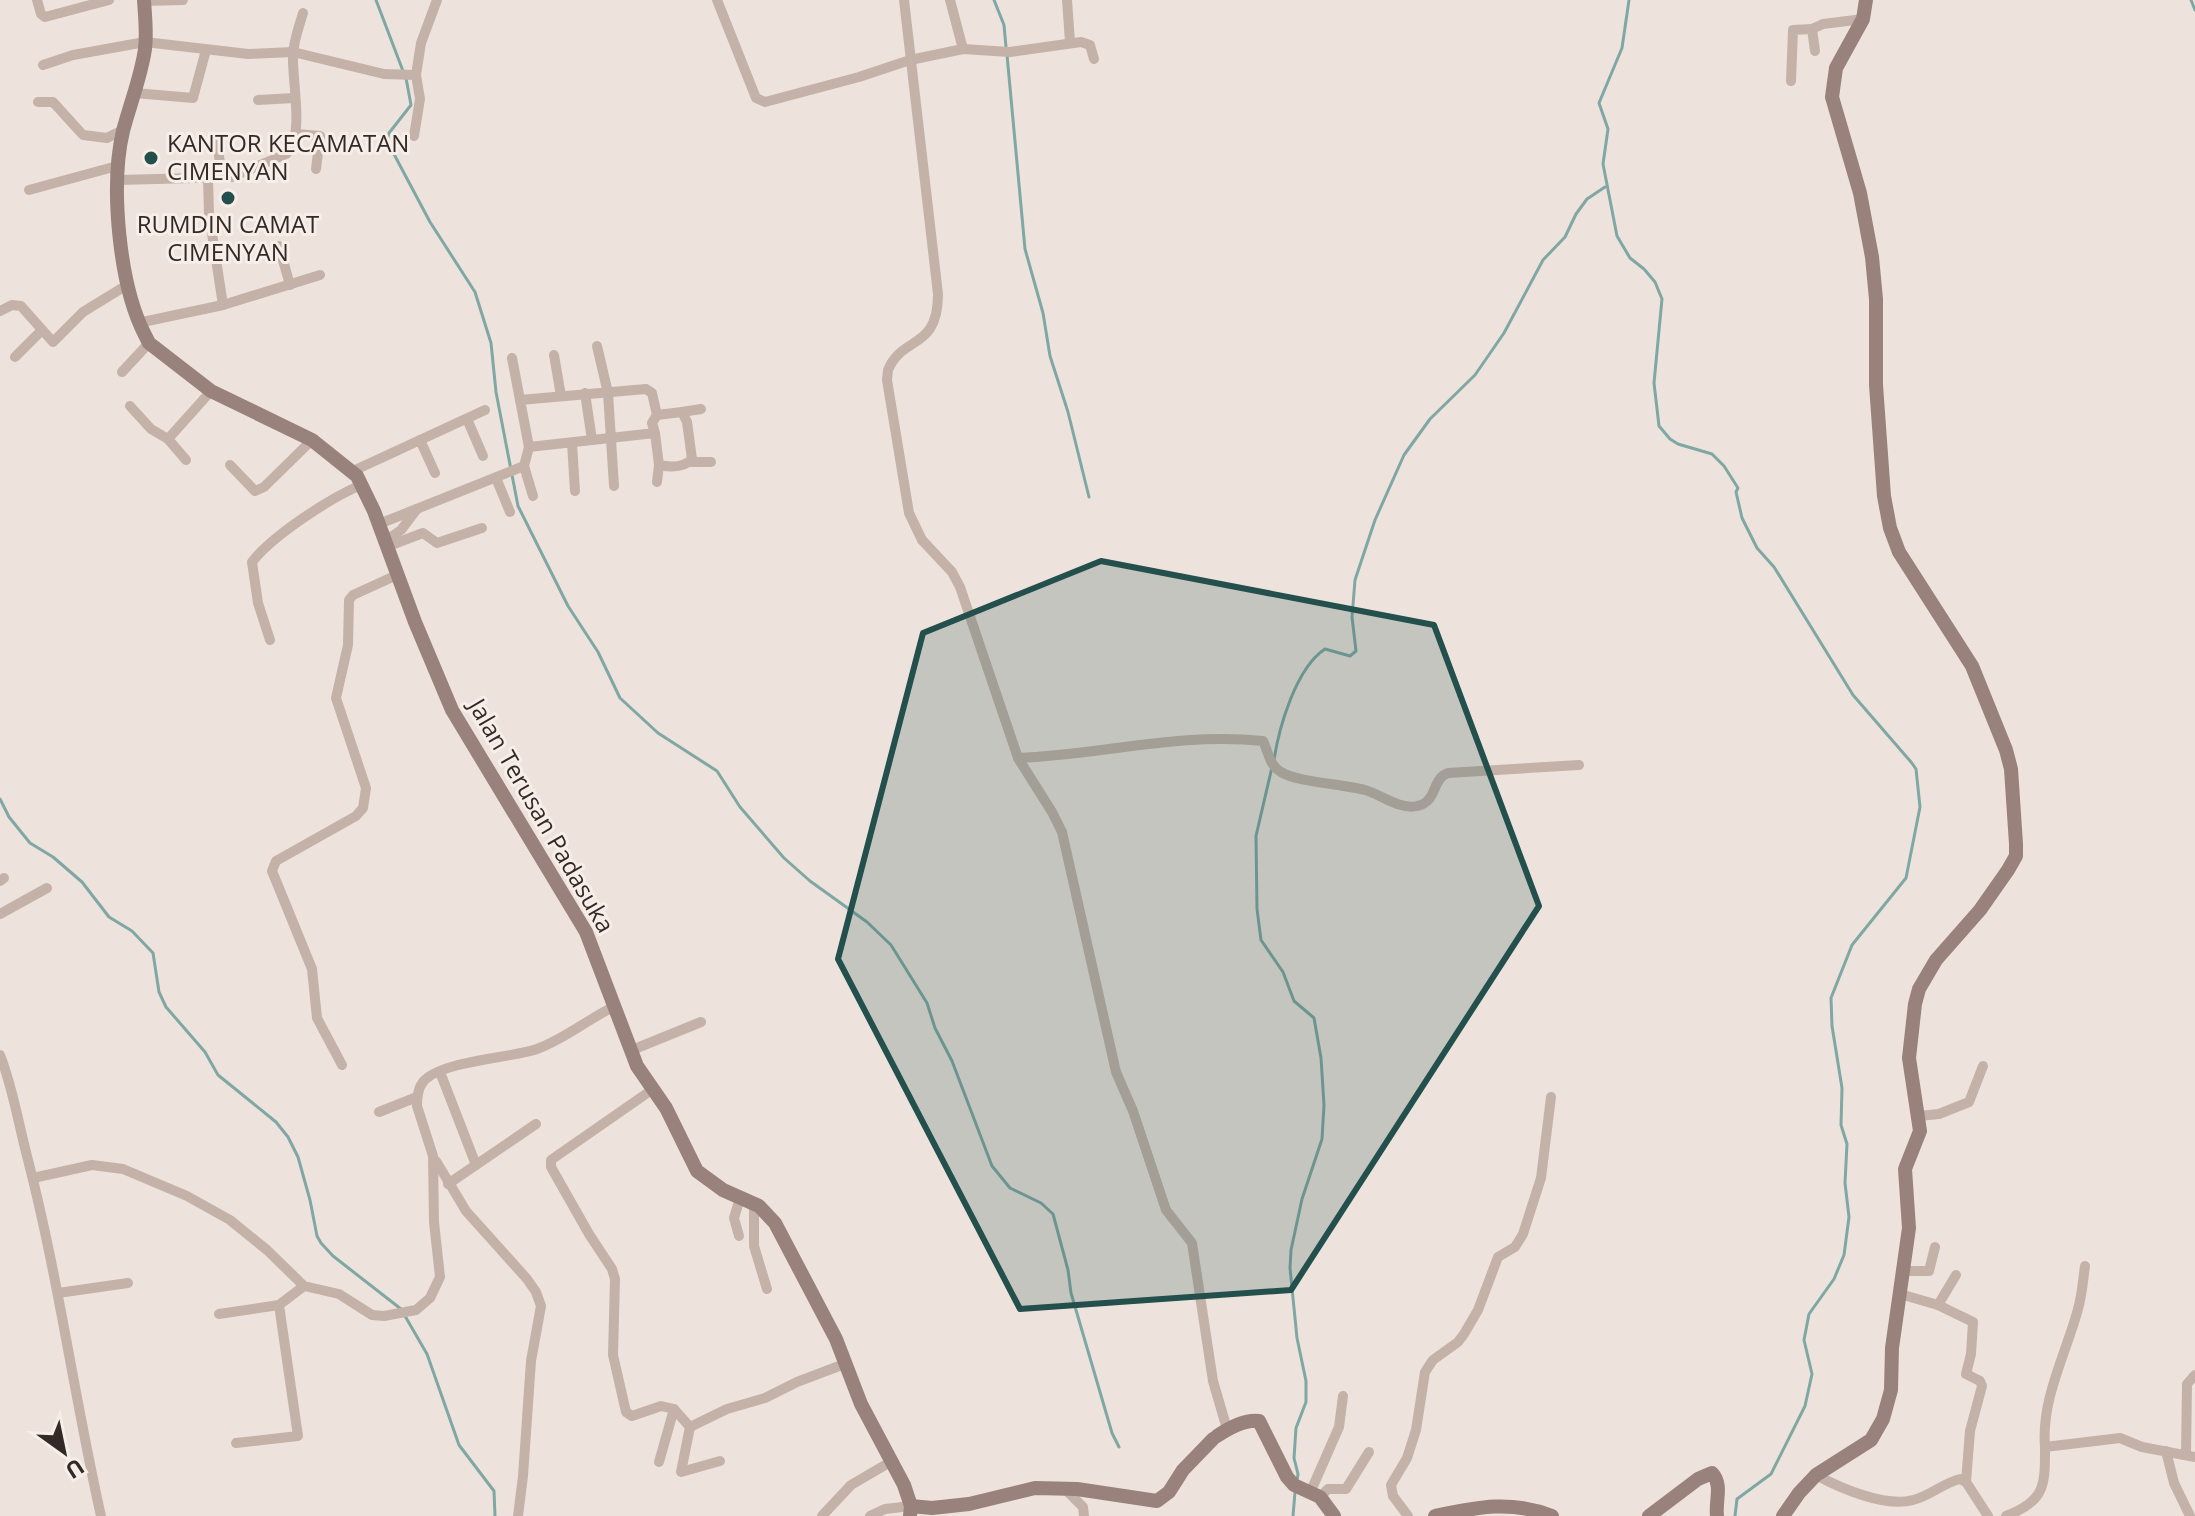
<svg xmlns="http://www.w3.org/2000/svg" width="2195" height="1516" font-family="'Open Sans',sans-serif">
<rect width="100%" height="100%" fill="#eee3dc"/>
<g fill="none" stroke-linecap="round" stroke-linejoin="round">
<g stroke="#7fa7a4" stroke-width="3">
<polyline points="376,0 403,71"/>
<polyline points="994,0 1004,25 1006,47"/>
<polyline points="1629,0 1622,48 1599,103 1608,129 1603,164 1617,236 1630,258 1644,269 1655,282 1662,299 1654,383 1659,426 1670,439 1678,444 1712,454 1724,466 1738,488 1736,492 1742,518 1757,548 1774,567 1853,695 1911,762 1916,769 1920,807 1906,878 1852,945 1831,998 1832,1026 1842,1088 1841,1125 1847,1144 1845,1183 1849,1217 1844,1255 1834,1279 1809,1314 1804,1340 1812,1374 1805,1406 1771,1474 1737,1499 1735,1516"/>
<polyline points="2191,0 2195,10"/>
<polyline points="1007,55 1025,249 1043,313 1050,356 1068,412 1089,497"/>
<polyline points="406,78 411,105 389,133 387,141 430,222 475,292 491,343 496,392 518,506 568,606 598,652 620,698 658,733 717,771 740,807 784,858 810,881 867,922 891,945 927,1003 935,1028 952,1061 992,1166 1010,1188 1041,1203 1053,1214 1068,1270 1071,1293 1112,1433 1119,1447"/>
<path d="M1274 760C1279 727 1296 668 1325 649L1350 656 1356 651 1352 617 1355 580 1375 520 1404 455 1430 419 1475 375 1504 333 1543 260 1565 237 1576 214 1587 199 1605 187"/>
<polyline points="1272,767 1256,836 1257,909 1261,940 1283,972 1294,1001 1314,1018 1321,1058 1324,1105 1322,1139 1302,1199 1291,1250 1290,1268 1297,1338 1306,1381 1306,1402 1296,1428 1294,1458 1298,1474 1297,1481"/>
<polyline points="0,799 9,817 30,843 53,857 82,882 109,917 132,931 153,953 159,992 166,1007 205,1052 218,1075 276,1122 288,1137 298,1157 310,1200 317,1236 321,1243 333,1256 401,1309"/>
<polyline points="405,1316 427,1354 459,1445 494,1491 495,1516"/>
<polyline points="1293,1516 1295,1492"/>
</g>
<g stroke="#c4b2a9" stroke-width="10">
<polyline points="37,0 41,14 45,17 109,0"/>
<polyline points="717,0 756,98 765,102 859,77 910,60 963,49 1010,52 1081,42 1090,45 1094,59"/>
<path d="M904 0 938 294C938 351 902 335 888 370L887 380 909 513 922 540 952 572 960 587 1018 758 1052 812 1062 832 1116 1072 1133 1111 1166 1210 1192 1243 1213 1381 1227 1429"/>
<polyline points="950,0 963,49"/>
<polyline points="1067,0 1070,42"/>
<polyline points="144,1 183,0"/>
<polyline points="1815,51 1812,29 1823,24 1863,19"/>
<polyline points="43,65 73,55 145,42 248,54 293,52 384,74 416,75 421,43 437,0"/>
<polyline points="1791,81 1793,30 1812,29"/>
<polyline points="135,93 193,98 206,50"/>
<polyline points="258,100 294,98"/>
<polyline points="38,102 53,102 83,135 107,138 123,130"/>
<polyline points="297,134 320,136 316,169"/>
<polyline points="414,136 420,99 416,75"/>
<polyline points="217,141 222,178"/>
<polyline points="208,179 209,214 223,305"/>
<path d="M118 180 232 177 286 154C305 137 292 82 293 56 293 42 299 27 303 13"/>
<polyline points="29,190 117,166"/>
<polyline points="279,246 290,285"/>
<polyline points="0,311 12,305 21,306 53,342 83,312 127,285"/>
<polyline points="138,323 223,305 320,275"/>
<polyline points="597,346 608,393 614,486"/>
<polyline points="554,355 561,396"/>
<polyline points="15,357 42,330"/>
<path d="M512 358 529 447 655 433 659 465C669 467 684 468 692 459L687 422 682 412 657 415 652 423 655 433"/>
<polyline points="122,372 149,343"/>
<polyline points="585,393 592,440"/>
<polyline points="520,400 646,389 652,393 657,415"/>
<polyline points="130,406 151,429 168,439 211,391"/>
<polyline points="682,412 701,409"/>
<polyline points="467,419 483,456"/>
<polyline points="168,439 186,460"/>
<polyline points="420,440 435,473"/>
<polyline points="572,443 575,491"/>
<polyline points="689,462 711,462"/>
<polyline points="230,465 255,491 264,487 312,440"/>
<polyline points="524,466 533,496"/>
<polyline points="353,471 485,410"/>
<polyline points="496,478 510,512"/>
<polyline points="657,482 659,465"/>
<polyline points="379,524 524,466 529,447"/>
<polyline points="385,541 401,530 417,509"/>
<polyline points="386,547 423,533 437,543 482,528"/>
<path d="M270 640 258 603 252 562C272 536 330 498 361 485"/>
<path d="M1018 758C1101 755 1179 732 1263 741 1269 753 1269 765 1281 772 1296 782 1344 784 1365 790 1382 795 1400 810 1417 806 1438 802 1431 779 1448 773L1579 765"/>
<polyline points="0,881 4,878"/>
<polyline points="0,914 47,888"/>
<polyline points="632,1050 701,1022"/>
<path d="M0 1055C13 1088 18 1122 27 1156 58 1275 74 1396 101 1516"/>
<polyline points="342,1065 317,1018 312,969 272,871 276,861 356,816 363,808 366,788 336,698 348,645 349,600 353,595 397,575"/>
<polyline points="440,1072 476,1165"/>
<polyline points="653,1089 551,1160 551,1167 589,1234 612,1269 615,1279 613,1355 626,1412 632,1416 661,1406 674,1409"/>
<polyline points="379,1112 417,1097"/>
<polyline points="1919,1116 1939,1114 1969,1102 1983,1066"/>
<polyline points="436,1161 466,1211 527,1279 536,1292 541,1306 531,1361 523,1476 518,1516"/>
<path d="M33 1178 92 1165 123 1169 187 1196 230 1220 267 1250 304 1286 339 1294 372 1315 384 1316 416 1310 430 1298 440 1277 434 1222 433 1156 417 1106C417 1098 418 1088 423 1082 439 1061 512 1058 537 1049 565 1039 588 1019 615 1006"/>
<polyline points="448,1184 536,1124"/>
<polyline points="754,1203 754,1246 767,1289"/>
<polyline points="739,1236 734,1218 740,1198"/>
<polyline points="1902,1271 1929,1271 1935,1247"/>
<polyline points="58,1293 128,1283"/>
<polyline points="1900,1294 1938,1305 1973,1322 1971,1354 1966,1374 1980,1381 1982,1386 1970,1431 1966,1482"/>
<polyline points="1938,1305 1956,1275"/>
<polyline points="219,1314 279,1305"/>
<polyline points="236,1443 298,1436 279,1305 304,1286"/>
<path d="M2045 1447C2041 1399 2066 1354 2078 1309 2082 1295 2083 1280 2085 1266"/>
<polyline points="2166,1451 2174,1483 2190,1516"/>
<polyline points="2186,1455 2187,1384 2195,1375"/>
<polyline points="720,1461 681,1472 690,1427 727,1409 765,1398 797,1382 847,1363"/>
<polyline points="659,1462 674,1409 690,1427"/>
<path d="M1816 1475C1840 1488 1886 1508 1913 1500 1930 1496 1943 1483 1960 1479L1966 1482 1988 1516"/>
<polyline points="1065,1489 1083,1507 1084,1516"/>
<polyline points="1310,1493 1339,1427 1343,1396"/>
<polyline points="1320,1497 1328,1489 1346,1489 1369,1452"/>
<polyline points="822,1516 851,1485 892,1461"/>
<polyline points="870,1516 885,1509 911,1506"/>
<polyline points="1408,1516 1393,1496 1391,1485 1407,1458 1416,1430 1425,1372 1433,1360 1458,1342 1464,1334 1478,1310 1498,1257 1515,1247 1523,1234 1541,1178 1551,1097"/>
<path d="M2006 1516C2046 1501 2045 1484 2045 1447L2120 1438 2142 1447 2195 1457"/>
</g>
<g stroke="#98827b" stroke-width="14">
<path d="M144 0C145 16 147 33 145 49 141 77 130 104 123 131 110 186 119 285 145 335L149 343 211 391 312 440 357 476 374 511 415 622 452 710 586 932 637 1066 666 1108 697 1171 723 1190 759 1206 775 1223 836 1339 861 1404 904 1485 911 1506 910 1516"/>
<path d="M1217 1436C1229 1428 1245 1419 1259 1421L1287 1477 1294 1485 1320 1497 1334 1516"/>
<polyline points="911,1506 932,1508 969,1504 1035,1488 1077,1489 1157,1501 1169,1492 1183,1470 1213,1439"/>
<path d="M1435 1516C1478 1507 1510 1500 1552 1516"/>
<path d="M1649 1516 1698 1479 1712 1473C1723 1485 1715 1501 1717 1516"/>
<polyline points="1783,1516 1799,1493 1816,1475 1871,1440 1883,1419 1891,1390 1892,1348 1909,1228 1905,1169 1920,1131 1909,1058 1915,1004 1919,989 1936,960 1980,910 2008,870 2016,856 2016,844 2011,769 2006,750 1972,666 1899,552 1890,528 1884,496 1876,385 1876,299 1872,257 1860,193 1832,97 1836,68 1863,19 1866,0"/>
</g>
</g>
<path fill="#234f4c" fill-opacity="0.2" stroke="#234f4c" stroke-width="6" stroke-linejoin="round" d="M1101 561 1434 625 1539 906 1291 1290 1020 1309 838 959 923 633Z"/>
<g fill="#234f4c" stroke="#f6eee7" stroke-width="3">
<circle cx="151" cy="158" r="8"/>
<circle cx="228" cy="198" r="8"/>
</g>
<g text-anchor="middle" stroke-width="6" stroke-linejoin="round" paint-order="stroke">
<g font-size="24" fill="#332a28" stroke="#f6eee7" text-anchor="start">
<text x="167" y="152">KANTOR KECAMATAN<tspan x="167" dy="28">CIMENYAN</tspan></text>
<text x="228" y="233" text-anchor="middle">RUMDIN CAMAT<tspan x="228" dy="28">CIMENYAN</tspan></text>
</g>
<g font-size="24" fill="#332a28" stroke="#f6eee7">
<text transform="translate(541 816) rotate(60)" y="8">Jalan Terusan Padasuka</text>
</g>
</g>
<g transform="translate(64 1452) rotate(147)" stroke="#f6eee7" stroke-width="6" paint-order="stroke">
<path d="M0-6L14 30L0 20L-14 30Z" fill="#332a28"/>
<text y="-12" font-size="22" font-weight="bold" text-anchor="middle" fill="#332a28">U</text>
</g>
</svg>
